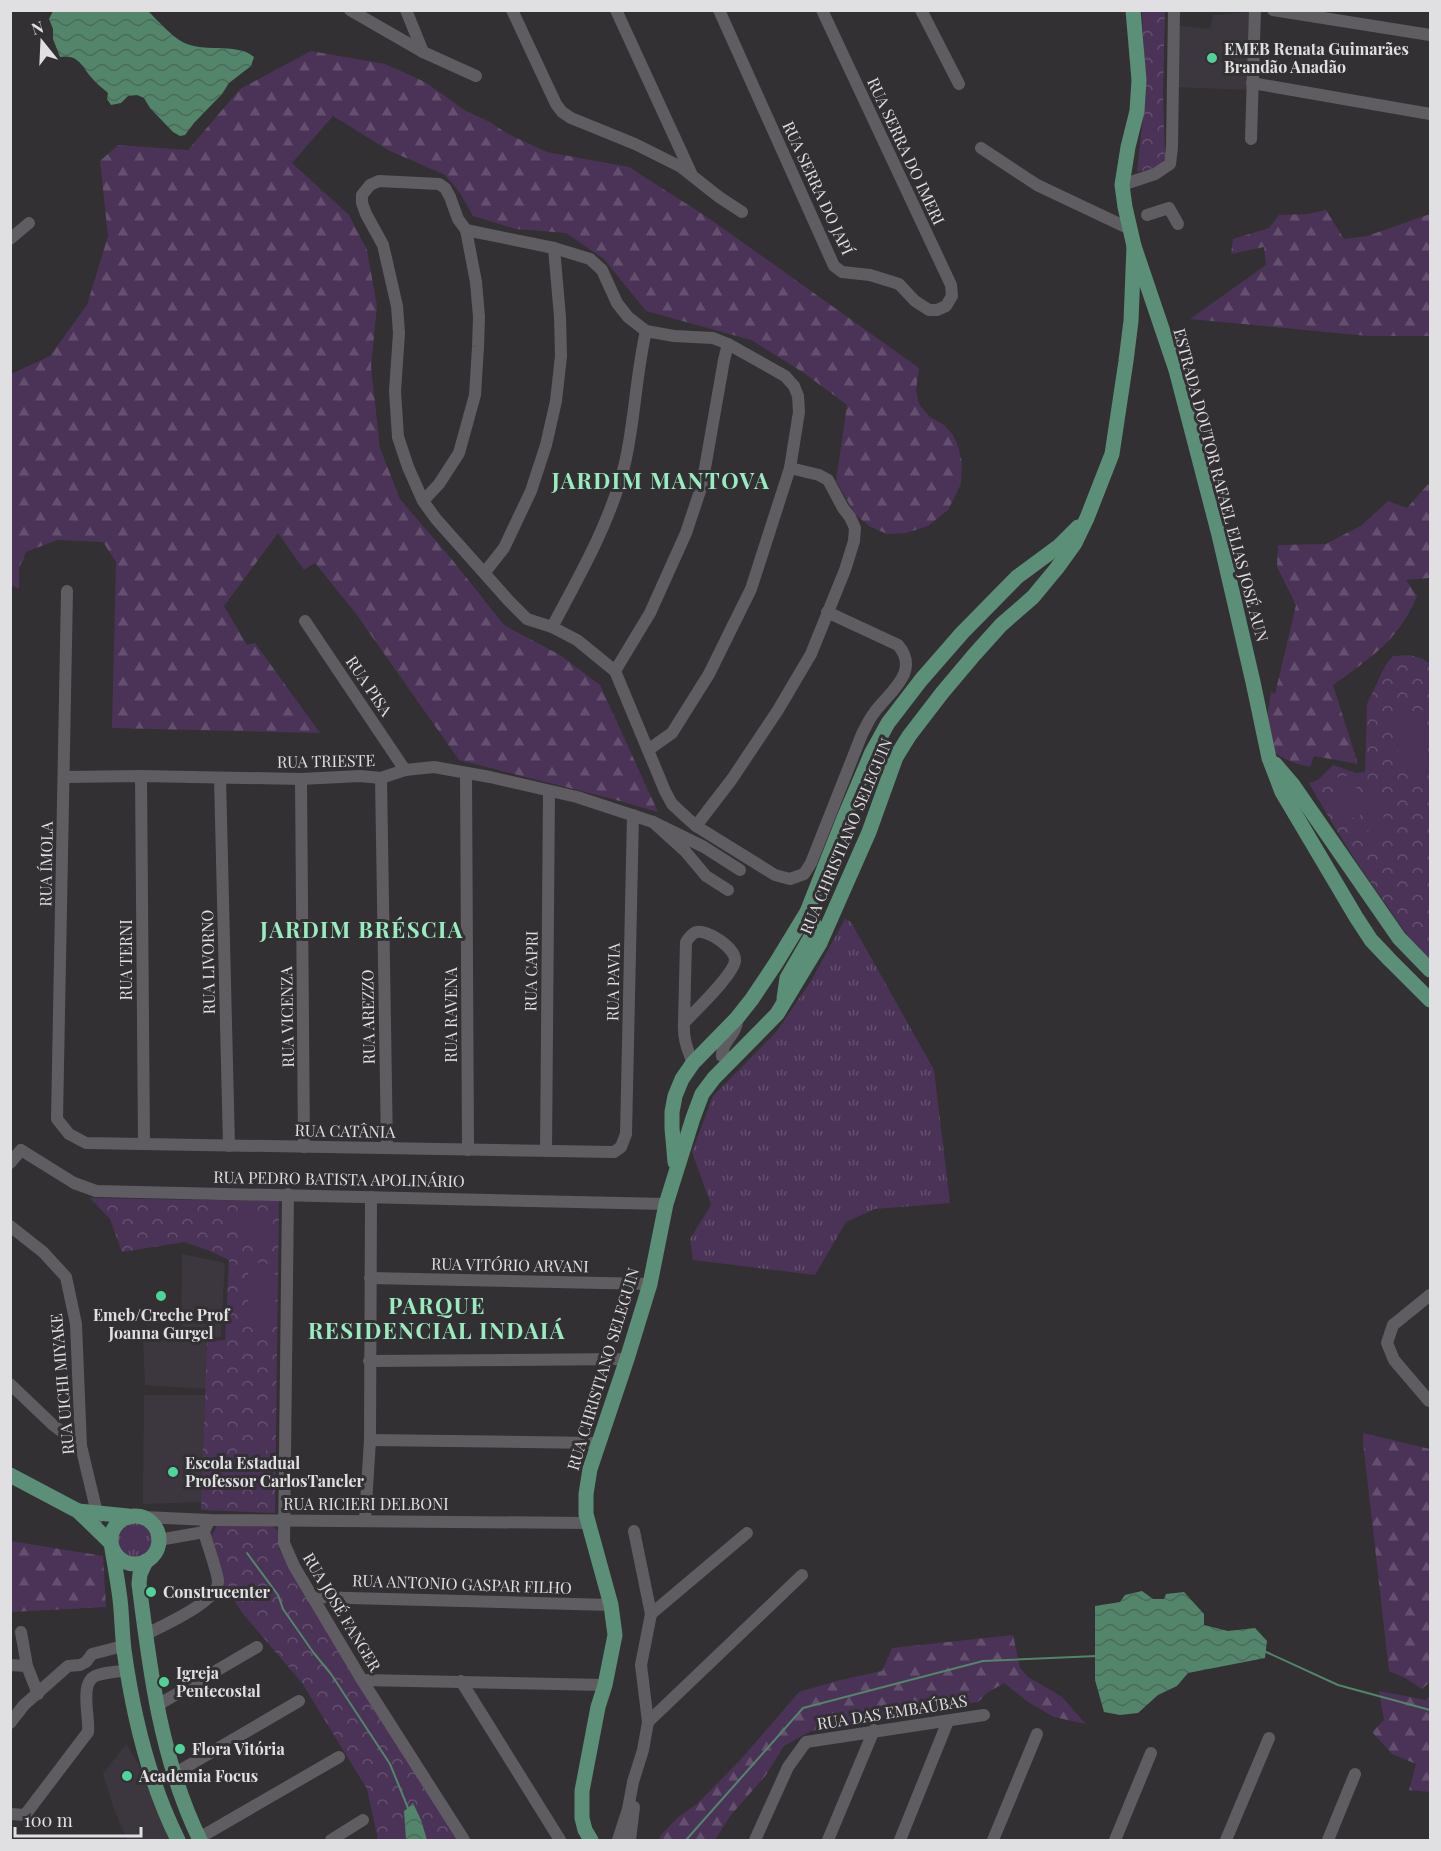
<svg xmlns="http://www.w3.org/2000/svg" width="1441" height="1851" font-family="'Playfair Display',serif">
<defs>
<pattern id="grass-tufts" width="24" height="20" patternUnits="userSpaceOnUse" patternTransform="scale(1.5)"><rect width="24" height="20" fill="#4a3356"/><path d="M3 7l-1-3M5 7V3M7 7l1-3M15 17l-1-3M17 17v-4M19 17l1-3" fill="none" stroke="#64506e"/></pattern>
<pattern id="forest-firs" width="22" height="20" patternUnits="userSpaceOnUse" patternTransform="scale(1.5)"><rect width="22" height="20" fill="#4a3356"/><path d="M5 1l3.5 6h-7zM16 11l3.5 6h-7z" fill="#64506e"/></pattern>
<pattern id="park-crowns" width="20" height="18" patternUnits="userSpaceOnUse" patternTransform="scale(1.5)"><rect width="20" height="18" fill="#4a3356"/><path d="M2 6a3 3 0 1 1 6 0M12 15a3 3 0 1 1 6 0" fill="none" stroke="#64506e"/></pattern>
<pattern id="water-waves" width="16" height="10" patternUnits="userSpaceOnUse" patternTransform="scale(1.5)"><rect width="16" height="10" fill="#52856a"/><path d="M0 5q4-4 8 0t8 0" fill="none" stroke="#4c6b5b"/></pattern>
</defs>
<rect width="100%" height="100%" fill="#323033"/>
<g fill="#3c373f">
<polygon points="1251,12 1247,90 1175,87 1174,25 1210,29 1213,15"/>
<polygon points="182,1254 225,1263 221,1336 207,1341 206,1389 145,1385 143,1339 181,1338"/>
<polygon points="144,1395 205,1395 202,1502 143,1504"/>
<polygon points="126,1744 138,1763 170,1840 127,1840 115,1812 103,1774"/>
</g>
<g fill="url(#grass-tufts)">
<polygon points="845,919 851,922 934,1070 950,1203 875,1209 846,1222 815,1275 693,1260 690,1239 711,1205 692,1152 713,1096 777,1031 811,981"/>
<circle cx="135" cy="1539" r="19"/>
</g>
<g fill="url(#forest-firs)">
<polygon points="311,51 385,64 425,82 466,111 490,122 508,134 547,152 629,167 710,219 919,368 916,390 919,404 930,417 944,425 953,435 958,446 962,463 961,484 948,510 928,526 906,533 887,534 869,526 855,514 836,481 847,405 804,373 751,340 646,311 604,259 566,233 516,229 473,216 460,193 445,175 388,150 333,116 292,163 349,215 367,250 377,306 371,367 380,448 400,499 454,562 504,625 560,655 600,685 658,812 609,798 459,760 354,611 315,563 304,570 278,533 224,606 247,645 255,643 320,733 112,728 116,562 103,542 57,540 26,552 19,568 19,589 11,585 10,473 12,468 10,463 11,374 50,356 87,305 108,236 100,161 118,145 188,150 240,89"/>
<polygon points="1326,210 1344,239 1367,236 1430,214 1430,336 1368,336 1190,319 1266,265 1264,247 1231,254 1233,239 1269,228 1279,215 1308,214"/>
<path d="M1430 482V576L1429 578 1406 580 1417 596C1400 639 1369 659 1333 685L1358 764 1314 756 1310 767C1257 755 1264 738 1271 692L1275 694 1296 605 1277 567 1278 545 1326 544 1362 525 1388 501 1407 508Z"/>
<polygon points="1363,1433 1430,1449 1430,1682 1422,1689 1405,1678 1389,1671 1363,1442"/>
<polygon points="11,1541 103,1556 106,1607 11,1612"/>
<polygon points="1013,1635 1020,1668 1028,1677 1061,1696 1086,1724 1054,1717 1028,1702 1004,1683 987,1693 978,1702 811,1731 784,1746 766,1775 731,1815 715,1840 659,1840 661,1835 677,1818 698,1803 741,1759 799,1692 840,1680 882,1671 892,1648"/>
<polygon points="1379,1691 1426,1700 1430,1696 1430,1792 1409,1790 1416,1764 1392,1754 1372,1732 1384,1720"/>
</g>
<g fill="url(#park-crowns)">
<polygon points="1142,11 1165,11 1163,94 1165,157 1159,167 1137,172 1146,90"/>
<path d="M1410 655 1423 659 1430 664V961C1412 944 1399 923 1385 903 1357 864 1332 824 1309 783L1318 780 1333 765 1356 773 1365 772 1367 704 1385 666 1393 656Z"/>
<polygon points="90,1198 279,1201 275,1513 201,1510 207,1341 225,1340 229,1260 210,1251 184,1242 122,1252 110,1219"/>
<polygon points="218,1524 270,1525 279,1531 279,1549 460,1840 378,1840 367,1789 302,1683 243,1614 223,1584 211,1536"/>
</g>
<g fill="#4a3356">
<polygon points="1424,710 1430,769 1400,772 1394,713"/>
<polygon points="1355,775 1360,817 1339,820 1334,778"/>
<polygon points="1379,781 1382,809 1366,811 1364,782"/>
<polygon points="1383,811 1385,840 1369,841 1367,812"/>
<polygon points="240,1215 254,1216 253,1245 239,1245"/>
<polygon points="258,1216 273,1216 272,1246 257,1246"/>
<polygon points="248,1263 275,1264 275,1319 248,1319"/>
<rect x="237" y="1444" width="29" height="44"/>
</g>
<g fill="url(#water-waves)">
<path d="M53 11H148C157 20 175 40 187 44 207 52 239 43 254 57L251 66 229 83 222 94 194 123 185 135 180 136 173 132 150 108 144 98 137 95 128 96 121 103 111 105 107 99 108 93C102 88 95 82 90 76 81 64 77 54 60 57L53 39V29L49 19Z"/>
<polygon points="1142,1591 1153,1599 1164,1599 1166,1594 1184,1592 1204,1614 1204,1625 1228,1631 1255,1628 1267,1641 1265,1658 1188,1673 1177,1686 1158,1695 1138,1713 1120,1715 1104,1712 1095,1680 1095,1606 1120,1602 1125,1595"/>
<polygon points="413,1803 421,1820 427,1840 406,1840 404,1811"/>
</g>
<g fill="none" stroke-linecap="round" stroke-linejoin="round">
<g stroke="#52856a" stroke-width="2">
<polyline points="247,1553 278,1595 283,1609 313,1652 331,1674 390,1764 408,1808"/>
<polyline points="1264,1651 1338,1685 1430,1710"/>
<polyline points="686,1840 803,1708 983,1661 1097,1656"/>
</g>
<g stroke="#5f5d61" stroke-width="12">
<polyline points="350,10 423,52 476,76"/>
<polyline points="406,10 423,52"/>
<polyline points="512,10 556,104 562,112 571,118 635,144 681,167 719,197 742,212"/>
<polyline points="616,10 691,173"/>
<polyline points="719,10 834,266 842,272 870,275 899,284 915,301 929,310 937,310 946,306 952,296 951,285 822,10"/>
<polyline points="921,10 959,84"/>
<polyline points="1273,10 1430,35"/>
<polyline points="1252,83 1430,114"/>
<polyline points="1251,139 1255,10"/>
<polyline points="981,148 1037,185 1130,229"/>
<polyline points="1122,185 1155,174 1170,164 1172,147 1174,10"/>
<polyline points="1147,215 1169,208 1178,224"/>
<polyline points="466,230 554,248 590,259 602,270 617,303 628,317 646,331 674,336 713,338 728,344 785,376 794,386 798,396 799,412 790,468 751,589 709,674 672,733 648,750"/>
<polyline points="10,239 29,223"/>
<path d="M423 501 439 484 459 453 475 395 478 347 479 317 476 282 466 230 458 219 450 197 445 188 439 184 379 181 370 185 362 195V203L366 214 383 245 397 306 399 333 395 391 398 437 408 467 423 501 436 519 509 601 527 619 552 627 577 640 615 671 665 791 672 804 686 817 696 826 775 875 790 879 804 874 811 863 862 734C866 727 869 719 874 713 889 692 921 672 898 645L827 612"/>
<polyline points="485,572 504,548 531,491 546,445 556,401 561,356 560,317 554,248"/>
<polyline points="67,591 57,1119 69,1134 86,1143 614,1152 621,1147 626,1134 633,815"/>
<polyline points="305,621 405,770"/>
<path d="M552 627C580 575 611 521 625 463 635 419 636 374 646 331"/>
<polyline points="615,671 650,613 686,533 702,485 724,360 728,344"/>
<polyline points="466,773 468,1150"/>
<polyline points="141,776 144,1144"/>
<polyline points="64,777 141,776 301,779 360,776 381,778 405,770 434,767 490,777 577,797 653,822"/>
<polyline points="220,778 229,1146"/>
<polyline points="381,778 387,1148"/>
<polyline points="301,779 304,1147"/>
<polyline points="696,826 732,779 778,710 811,654 845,570 854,541 855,528 850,517 843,508 828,480 819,475 790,468"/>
<polyline points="728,890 706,876 685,851 653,822 704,847 740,870"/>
<path d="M684 1023C695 1011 733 975 735 961 736 948 707 929 696 932 691 934 689 938 686 942L684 1023C683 1038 687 1049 693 1063"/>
<path d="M733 1058 722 1056C721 1042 738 1034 737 1019"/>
<polyline points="546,1151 549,791"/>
<polyline points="10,1163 21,1150 74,1183 96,1191 666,1204"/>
<polyline points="288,1194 284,1543 294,1566 362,1680 464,1840"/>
<polyline points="10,1226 43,1252 66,1277 76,1324 81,1446 97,1513 96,1521"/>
<polyline points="370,1278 650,1284"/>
<polyline points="1430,1295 1393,1325 1387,1343 1394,1360 1429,1401 1430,1401"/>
<polyline points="369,1361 627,1359"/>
<polyline points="10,1384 53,1425 81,1446"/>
<polyline points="370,1440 597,1443"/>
<polyline points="144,1517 209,1520 588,1523"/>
<polyline points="365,1520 370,1440 371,1197"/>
<polyline points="159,1540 204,1532"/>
<polyline points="312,1597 611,1605"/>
<polyline points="651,1614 747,1533"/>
<polyline points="21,1632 27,1666 38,1694"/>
<path d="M145 1635C161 1626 219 1602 218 1581 217 1570 207 1544 204 1532L209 1520"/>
<polyline points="10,1665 27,1666"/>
<polyline points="362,1680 605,1685"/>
<polyline points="461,1681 560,1840"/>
<polyline points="156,1706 257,1647"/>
<polyline points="648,1722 802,1575"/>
<polyline points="10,1723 24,1705 68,1666 80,1665 86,1662 92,1654 123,1646"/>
<polyline points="174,1774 299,1701"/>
<path d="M10 1814 25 1815 88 1732C90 1716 78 1680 98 1675 107 1672 118 1672 127 1670"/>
<polyline points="199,1838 339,1757"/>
<polyline points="331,1840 363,1820"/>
<polyline points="618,1840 628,1809 633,1782 643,1750 648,1722 641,1665 651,1614 634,1531"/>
<polyline points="630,1840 634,1807"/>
<polyline points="755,1840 788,1767 806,1742 984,1715"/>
<polyline points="828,1840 874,1730"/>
<polyline points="900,1840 948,1721"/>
<polyline points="993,1840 1037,1734"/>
<polyline points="1115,1840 1151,1753"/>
<polyline points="1226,1840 1269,1738"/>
<polyline points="1328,1840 1355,1774"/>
</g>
<g stroke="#5c8f77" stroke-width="15">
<polyline points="1133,10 1139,80 1137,111 1128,147 1122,185 1125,207 1134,246 1176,370 1219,535 1253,682 1269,758 1282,792 1356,917 1371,940 1390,960 1430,1000"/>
<polyline points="1275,764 1293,785 1399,938 1430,970"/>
<polyline points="784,998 787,978 816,928 807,912"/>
<polyline points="675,1162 672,1128 672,1112 675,1096 682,1079 693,1063 737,1018 752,999 776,963 807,912 844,818 872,752 888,723 921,680 962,633 1017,577 1059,546 1078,527"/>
<polyline points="10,1475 78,1511 110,1542"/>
<polyline points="78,1511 128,1516"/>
<circle cx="135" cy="1540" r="24"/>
<path d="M112 1549C115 1566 118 1583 120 1599 122 1616 122 1633 124 1650 133 1715 149 1782 178 1840"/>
<path d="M146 1561 140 1574 139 1584C150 1672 161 1760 200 1840"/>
<polyline points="591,1840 585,1830 582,1818 582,1791 598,1707 605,1685 615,1635 611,1605 586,1514 586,1494 590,1469 627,1359 650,1284 666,1204 693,1118 702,1094 714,1078 777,1014 820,943 869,832 896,757 909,736 942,693 974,655 1001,625 1033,597 1057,568 1075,543 1087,518 1112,454 1126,361 1131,321 1134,246"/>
</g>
</g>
<g fill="#50d398" stroke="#323033" stroke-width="2">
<circle cx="1212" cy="58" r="6"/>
<circle cx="161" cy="1296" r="6"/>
<circle cx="173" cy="1472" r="6"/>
<circle cx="151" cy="1592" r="6"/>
<circle cx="164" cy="1682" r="6"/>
<circle cx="180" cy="1749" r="6"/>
<circle cx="127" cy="1776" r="6"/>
</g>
<g text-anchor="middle" stroke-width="6" stroke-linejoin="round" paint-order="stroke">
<g font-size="16" font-weight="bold" fill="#e0dfe1" stroke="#323033" text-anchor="start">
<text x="1224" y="55">EMEB Renata Guimarães<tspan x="1224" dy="18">Brandão Anadão</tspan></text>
<text x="161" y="1321" text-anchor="middle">Emeb/Creche Prof<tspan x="161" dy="18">Joanna Gurgel</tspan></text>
<text x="185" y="1469">Escola Estadual<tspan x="185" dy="18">Professor CarlosTancler</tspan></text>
<text x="163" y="1598">Construcenter</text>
<text x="176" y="1679">Igreja<tspan x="176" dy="18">Pentecostal</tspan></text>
<text x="192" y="1755">Flora Vitória</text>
<text x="139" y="1782">Academia Focus</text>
</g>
<g font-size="16" fill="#e0dfe1" stroke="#323033">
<text transform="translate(906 151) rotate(65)" y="6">RUA SERRA DO IMERI</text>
<text transform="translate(818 188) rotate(65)" y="6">RUA SERRA DO JAPÍ</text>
<text transform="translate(1221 485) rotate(75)" y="6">ESTRADA DOUTOR RAFAEL ELIAS JOSÉ AUN</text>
<text transform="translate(369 686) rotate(56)" y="6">RUA PISA</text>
<text transform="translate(326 761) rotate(-1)" y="6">RUA TRIESTE</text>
<text transform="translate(846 836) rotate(-67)" y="6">RUA CHRISTIANO SELEGUIN</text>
<text transform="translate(46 864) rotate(-89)" y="6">RUA ÍMOLA</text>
<text transform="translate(126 960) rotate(-90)" y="6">RUA TERNI</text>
<text transform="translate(208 962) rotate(-91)" y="6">RUA LIVORNO</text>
<text transform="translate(531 971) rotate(-89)" y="6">RUA CAPRI</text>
<text transform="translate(613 982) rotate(-89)" y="6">RUA PAVIA</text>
<text transform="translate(451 1015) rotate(-90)" y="6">RUA RAVENA</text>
<text transform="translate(287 1017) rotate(-91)" y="6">RUA VICENZA</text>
<text transform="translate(368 1017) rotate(-91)" y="6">RUA AREZZO</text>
<text transform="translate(345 1131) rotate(1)" y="6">RUA CATÂNIA</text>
<text transform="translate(339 1179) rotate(1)" y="6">RUA PEDRO BATISTA APOLINÁRIO</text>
<text transform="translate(510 1265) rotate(1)" y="6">RUA VITÓRIO ARVANI</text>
<text transform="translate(603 1369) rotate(-73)" y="6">RUA CHRISTIANO SELEGUIN</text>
<text transform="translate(62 1384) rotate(-95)" y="6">RUA UICHI MIYAKE</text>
<text x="366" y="1510">RUA RICIERI DELBONI</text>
<text transform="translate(462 1584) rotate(2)" y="6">RUA ANTONIO GASPAR FILHO</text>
<text transform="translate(342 1612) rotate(59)" y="6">RUA JOSÉ FANGER</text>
<text transform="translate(892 1712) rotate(-9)" y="6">RUA DAS EMBAÚBAS</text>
</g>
<g font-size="22" font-weight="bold" letter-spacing="1.5" fill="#9aebc0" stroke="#323033">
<text x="661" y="489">JARDIM MANTOVA</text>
<text x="362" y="938">JARDIM BRÉSCIA</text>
<text x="437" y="1314">PARQUE<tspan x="437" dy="25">RESIDENCIAL INDAIÁ</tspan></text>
</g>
</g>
<rect width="1441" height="1851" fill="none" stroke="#e0dfe1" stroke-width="24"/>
<g transform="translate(42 42) rotate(342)" stroke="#323033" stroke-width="4.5" paint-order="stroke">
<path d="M0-4.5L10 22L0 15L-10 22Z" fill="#e0dfe1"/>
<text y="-9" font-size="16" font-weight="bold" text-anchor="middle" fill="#e0dfe1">N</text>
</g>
<path d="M15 1827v9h126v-9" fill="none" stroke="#e0dfe1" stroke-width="3"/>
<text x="24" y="1827" font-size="18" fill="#e0dfe1" stroke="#323033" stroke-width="4.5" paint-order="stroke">100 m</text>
</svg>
